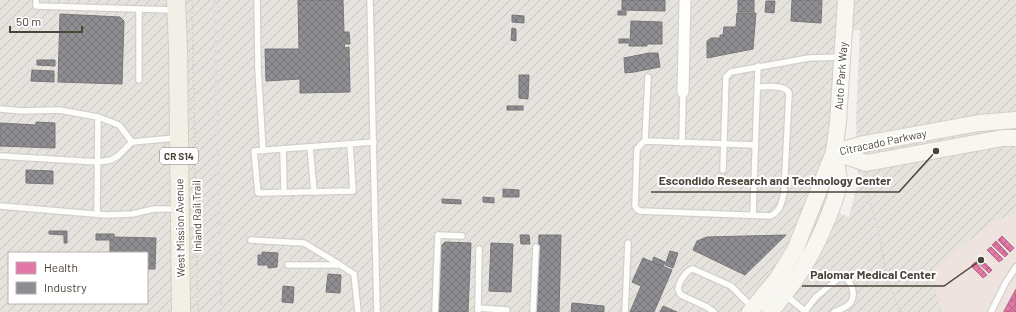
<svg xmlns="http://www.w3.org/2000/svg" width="1016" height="312" font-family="Barlow,sans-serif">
<defs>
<pattern id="industrial-furrows" width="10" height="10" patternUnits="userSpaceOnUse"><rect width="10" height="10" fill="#e6e2de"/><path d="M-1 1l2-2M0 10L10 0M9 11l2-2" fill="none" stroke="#c7c3bf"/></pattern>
<pattern id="health-cross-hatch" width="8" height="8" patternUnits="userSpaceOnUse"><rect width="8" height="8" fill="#e377a8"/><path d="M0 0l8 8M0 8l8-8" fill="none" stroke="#ba638a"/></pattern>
<pattern id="industry-cross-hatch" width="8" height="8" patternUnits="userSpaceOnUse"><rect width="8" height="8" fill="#8d8d92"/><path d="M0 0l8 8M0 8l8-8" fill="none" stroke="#757578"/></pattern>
</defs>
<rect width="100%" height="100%" fill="#f4f2ee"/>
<path fill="url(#industrial-furrows)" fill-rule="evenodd" d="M0 0H1016V312H0ZM860 30 856 119 858 182 849 217 826 208 833 174 844 32ZM9 253H147V303H9Z"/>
<polygon fill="#eee3df" points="1016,214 1016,312 942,312 936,294 935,272 958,249 998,219"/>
<g fill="url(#health-cross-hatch)" stroke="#b56887">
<polygon points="1002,236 1014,248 1010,252 998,240"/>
<polygon points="996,241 1008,254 1005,257 992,245"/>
<polygon points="991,247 1003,259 999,262 987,250"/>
<polygon points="980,258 992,270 989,273 976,261"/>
<polygon points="975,262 987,275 983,278 971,266"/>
<polygon points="1016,289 1016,312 1004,312 1004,311"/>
</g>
<g fill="url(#industry-cross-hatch)" stroke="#797777">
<polygon points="298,0 343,0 344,32 349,32 350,44 344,44 345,48 349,47 350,92 300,93 300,79 266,81 265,49 299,49"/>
<polygon points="622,0 665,0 665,11 622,10"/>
<rect x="738" y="0" width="16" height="12"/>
<polygon points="792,0 822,0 821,23 791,21"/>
<polygon points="766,1 775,1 774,13 765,12"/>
<rect x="618" y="11" width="8" height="4"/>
<polygon points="737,13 756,13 753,49 707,58 707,41 711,38 720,38 720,35 723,35 724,27 736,27"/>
<polygon points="60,14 120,17 124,21 122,84 58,82"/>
<polygon points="512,15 524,16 524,23 512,22"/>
<polygon points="631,21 662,22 662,44 647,44 647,46 629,46 629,44 630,44"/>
<polygon points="512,28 516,29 516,41 511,40"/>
<rect x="619" y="39" width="10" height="4"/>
<polygon points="649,53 658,53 660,67 634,72 625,73 624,58"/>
<polygon points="37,60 55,60 55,66 37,65"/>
<polygon points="32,70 54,71 54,82 31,81"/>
<polygon points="519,75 529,75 528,99 519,98"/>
<rect x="507" y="106" width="16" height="4"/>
<polygon points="36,122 55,123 55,148 0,146 0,123 36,125"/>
<polygon points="26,170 53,171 53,184 26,183"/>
<polygon points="503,189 519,190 519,197 503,197"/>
<polygon points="483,197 494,198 494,203 483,202"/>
<polygon points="442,199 461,200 461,204 442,203"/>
<polygon points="49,231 67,231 67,243 64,243 64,235 49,234"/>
<polygon points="96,234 114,234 114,237 156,238 155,269 147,269 147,253 110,253 110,240 96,240"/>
<polygon points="520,235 529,235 530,244 521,244"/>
<polygon points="539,235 561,235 559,312 537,312"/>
<polygon points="786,235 745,275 693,250 697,241 707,237"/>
<polygon points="445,242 471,243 468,312 438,312 441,246"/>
<polygon points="491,243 513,244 511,292 489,291"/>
<polygon points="670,251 678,253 673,268 665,265"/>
<polygon points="262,252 278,253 277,267 268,268 268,265 258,265 258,255 262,255"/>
<polygon points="654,257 665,262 663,266 652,262"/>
<polygon points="643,258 672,270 654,312 630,312 641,286 632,282"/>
<polygon points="328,274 341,275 340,293 326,292"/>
<polygon points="283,286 294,287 293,303 282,302"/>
<polygon points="572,303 604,306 604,312 571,312"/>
<polygon points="663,306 677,312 660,312"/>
</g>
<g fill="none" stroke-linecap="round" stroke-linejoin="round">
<defs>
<g id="service">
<polyline points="36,0 36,6 173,10"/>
<polyline points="257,0 258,69 263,151"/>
<polyline points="370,0 377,312"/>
<polyline points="139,10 139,80"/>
<polyline points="0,109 22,111 59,110 98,117 119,125 132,142"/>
<polyline points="645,141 648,77"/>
<polyline points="682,143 683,92"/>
<path d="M350 144 353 191 258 193 254 151C294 148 334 145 374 142"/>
<path d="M755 145 645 141 642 143 637 149 635 206 637 209 640 211 770 216C780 212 782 202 784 193L789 93C784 84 767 87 758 87"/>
<polyline points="310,147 314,192"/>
<polyline points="283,149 284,192"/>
<polyline points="0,156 98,162 111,160 118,156 132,142 176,138"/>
<polyline points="723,170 726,77 731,72 809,58 841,57"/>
<polyline points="0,206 106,215 132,214 154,209 177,209"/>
<polyline points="97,214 98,117"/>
<polyline points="753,215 758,66"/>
<polyline points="251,240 304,243 339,264"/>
<polyline points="288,265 340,265 354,274 358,312"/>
<polyline points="785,295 806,312"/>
<polyline points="478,308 507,310"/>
<path d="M805 311 816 297 840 277C851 276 856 294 851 302 848 307 839 310 834 312"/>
<polyline points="435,312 438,235 462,236"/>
<polyline points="478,312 479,249"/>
<polyline points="533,312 536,247"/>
<polyline points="625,312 628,243"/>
<path d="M714 312 707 307 681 295C680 293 678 291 678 289 679 282 686 270 693 269L731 286 753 308"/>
<polyline points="991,312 1006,282 1016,267"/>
</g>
<polyline id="minor" points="683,92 685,0"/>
<g id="secondary">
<polyline points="834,152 866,163 1003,138 1016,138"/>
<polyline points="834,152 864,144 979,123 1016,120"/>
<polyline points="750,312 777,279 795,250 834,152 838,122 846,0"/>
<path d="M770 312C797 281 814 253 829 215 833 204 838 193 839 182 839 173 835 161 834 152"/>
</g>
<polyline id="primary" points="176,0 178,48 181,312"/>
</defs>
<use href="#service" stroke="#d2d0cb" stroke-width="8"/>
<use href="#minor" stroke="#d2d0cb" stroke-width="13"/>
<use href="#secondary" stroke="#d3cfc5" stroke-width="18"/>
<use href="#primary" stroke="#d6cebb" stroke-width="20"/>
<g stroke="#d3d2cc" stroke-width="1.5" stroke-dasharray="2 2" stroke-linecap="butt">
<polyline points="192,0 198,312"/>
<polyline points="862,181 865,184 879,232 886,273 894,297 901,312"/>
</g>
<use href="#service" stroke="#fdfdfc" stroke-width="5.5"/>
<use href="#minor" stroke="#fdfdfc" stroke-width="11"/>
<use href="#secondary" stroke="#f7f6f1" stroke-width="16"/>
<use href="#primary" stroke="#f2efe6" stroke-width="18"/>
<polyline stroke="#dbdbda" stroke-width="3" stroke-dasharray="5 5" stroke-linecap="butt" points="215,0 221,312"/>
</g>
<g text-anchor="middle" stroke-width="4" stroke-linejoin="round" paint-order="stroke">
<rect fill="#fff" stroke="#817c74" stroke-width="1" x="160" y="148" width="38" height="16" rx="3"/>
<g font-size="10" font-weight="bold" fill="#4b4439">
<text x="179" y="160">CR S14</text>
</g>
<g font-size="11" fill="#4b4439" stroke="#fff">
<text transform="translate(841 76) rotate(-86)" y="4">Auto Park Way</text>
<text transform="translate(883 142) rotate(-12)" y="4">Citracado Parkway</text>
<text transform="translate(197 216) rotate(-91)" y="4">Inland Rail Trail</text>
<text transform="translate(180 228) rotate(-91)" y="4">West Mission Avenue</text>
</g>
</g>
<path fill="none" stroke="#4b4439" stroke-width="1.5" d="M936 151L899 192H651M981 260L944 286H802"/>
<g fill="#4b4439" stroke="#fff" stroke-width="1.5">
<circle cx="936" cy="151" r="4"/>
<circle cx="981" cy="260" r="4"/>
</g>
<g font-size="12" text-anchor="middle" font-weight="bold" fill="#4b4439" stroke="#fff" stroke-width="4" stroke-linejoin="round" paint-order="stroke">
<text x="775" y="185">Escondido Research and Technology Center</text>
<text x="873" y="279">Palomar Medical Center</text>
</g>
<rect x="8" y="252" width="140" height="52" fill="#ffffff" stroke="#b7b4b0"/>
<rect x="16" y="262" width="20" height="12" fill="#e377a8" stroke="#b7b4b0"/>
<text x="44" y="272" font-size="12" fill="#4b4439">Health</text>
<rect x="16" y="282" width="20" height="12" fill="#8d8d92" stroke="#b7b4b0"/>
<text x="44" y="292" font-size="12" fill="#4b4439">Industry</text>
<path d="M10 26v6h72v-6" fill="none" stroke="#4b4439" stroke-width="2"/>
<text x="16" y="26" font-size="12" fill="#4b4439" stroke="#ffffff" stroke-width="3" paint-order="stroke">50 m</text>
</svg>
